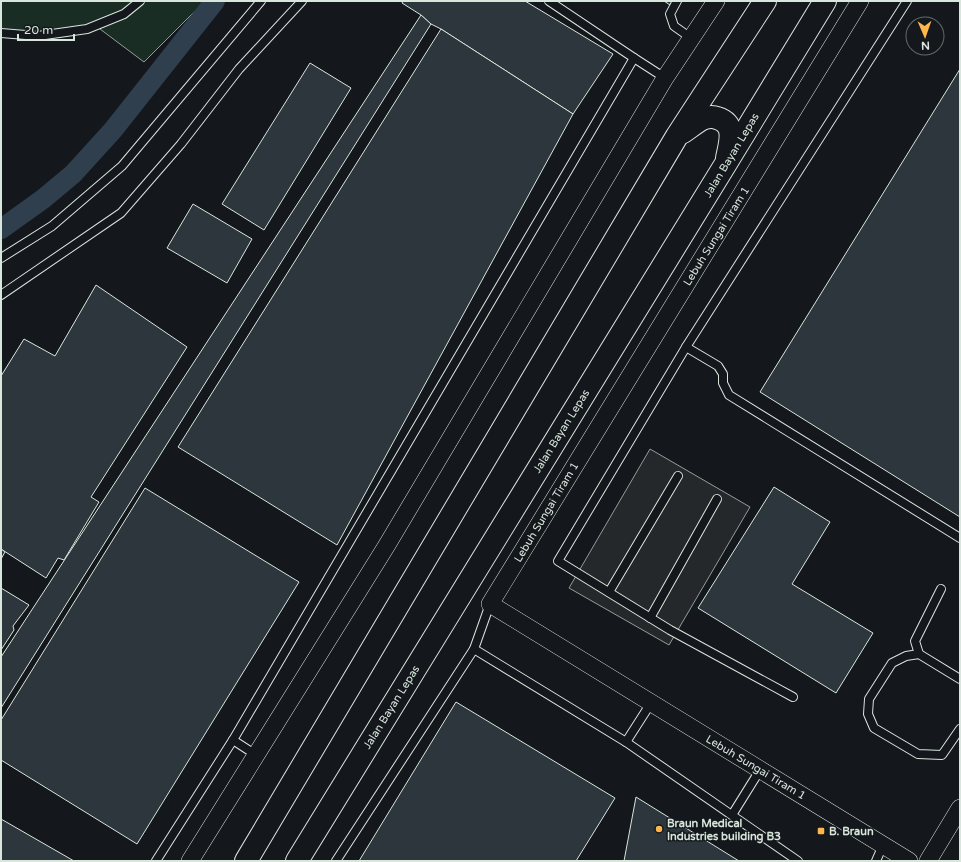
<svg xmlns="http://www.w3.org/2000/svg" width="961" height="862" font-family="'Varela Round',sans-serif">
<rect width="100%" height="100%" fill="#14181c"/>
<polygon fill="#1a2d24" stroke="#939e99" points="1,1 205,1 144,62 96,26 35,37 1,29"/>
<polygon fill="#24282b" stroke="#939e99" points="650,449 750,507 669,645 569,588"/>
<g fill="none" stroke-linecap="round" stroke-linejoin="round">
<polyline stroke="#2f3f4d" stroke-width="20" points="1,229 43,199 73,174 113,130 215,1"/>
</g>
<g fill="#2c363c" stroke="#d8e6dc">
<polygon points="403,1 525,1 613,54 573,114 441,29 431,24 421,15 402,3"/>
<polygon points="664,1 673,1 670,5"/>
<polygon points="421,15 431,24 1,708 1,657"/>
<polygon points="441,29 573,114 337,545 178,447"/>
<polygon points="310,63 351,88 264,230 222,204"/>
<polygon points="960,69 960,517 760,392"/>
<polygon points="193,204 252,239 227,283 167,248"/>
<polygon points="96,285 187,347 91,497 99,502 64,560 58,558 46,578 1,549 1,376 24,339 55,356"/>
<polygon points="774,487 830,522 792,584 873,633 836,693 698,608"/>
<polygon points="145,488 299,582 137,844 1,760 1,720"/>
<polygon points="1,549 5,552 1,559"/>
<polygon points="1,588 29,605 13,626 14,630 1,650"/>
<polygon points="456,702 615,798 576,861 359,861"/>
<polygon points="636,797 739,861 624,861"/>
<polygon points="1,819 74,861 1,861"/>
</g>
<g fill="none" stroke-linecap="round" stroke-linejoin="round">
<defs>
<g id="service">
<polyline points="549,1 634,58 665,78"/>
<polyline points="677,1 670,14 674,26 691,38"/>
<polyline points="1,33 38,36 87,29 124,14 140,1"/>
<polyline points="1,258 52,226 122,166 261,1"/>
<polyline points="1,295 121,213 181,144 239,69 302,1"/>
<polyline points="686,347 718,366 723,374 723,383 729,395 960,538"/>
<polyline points="609,592 678,476"/>
<polyline points="650,618 717,499"/>
<polyline points="474,649 626,742 798,861"/>
<polyline points="919,654 915,641 941,589"/>
<polyline points="960,679 919,654 906,656 892,663 869,699 868,714 874,728 918,754 942,755 960,729"/>
<polyline points="793,697 670,630 558,561 686,347 907,1"/>
<polyline points="233,740 256,755"/>
<polyline points="626,742 651,703"/>
<polyline points="732,815 760,770"/>
<polyline points="156,861 233,740 634,58"/>
<polyline points="336,861 474,649 490,604"/>
<polyline points="876,861 883,845"/>
</g>
<g id="minor">
<polyline points="860,1 490,604 909,861"/>
<polyline points="190,861 387,545 665,78 716,1"/>
<polyline points="928,861 960,808"/>
</g>
<g id="trunk">
<path d="M683 132C689 128 695 123 702 119 707 117 712 116 717 118 737 124 730 143 727 158"/>
<polyline points="246,861 677,136 765,1"/>
<polyline points="297,861 725,165 825,1"/>
</g>
</defs>
<use href="#service" stroke="#d8e6dc" stroke-width="10"/>
<use href="#minor" stroke="#d8e6dc" stroke-width="18"/>
<use href="#trunk" stroke="#d8e6dc" stroke-width="24"/>
<use href="#service" stroke="#14181c" stroke-width="8"/>
<use href="#minor" stroke="#14181c" stroke-width="17"/>
<use href="#trunk" stroke="#14181c" stroke-width="22"/>
</g>
<g fill="#ffb74d" stroke="#14181c" stroke-width="1.5">
<circle cx="659" cy="829" r="4"/>
<rect x="817" y="827" width="8" height="8" rx="2"/>
</g>
<g text-anchor="middle" stroke-width="3" stroke-linejoin="round" paint-order="stroke">
<g font-size="11" fill="#d8e6dc" stroke="#14181c">
<text transform="translate(731 155) rotate(-59)" y="4">Jalan Bayan Lepas</text>
<text transform="translate(716 236) rotate(-58)" y="4">Lebuh Sungai Tiram 1</text>
<text transform="translate(561 431) rotate(-58)" y="4">Jalan Bayan Lepas</text>
<text transform="translate(546 512) rotate(-59)" y="4">Lebuh Sungai Tiram 1</text>
<text transform="translate(391 707) rotate(-58)" y="4">Jalan Bayan Lepas</text>
<text transform="translate(756 767) rotate(31)" y="4">Lebuh Sungai Tiram 1</text>
</g>
<g font-size="11" font-weight="bold" fill="#d8e6dc" stroke="#14181c" text-anchor="start">
<text x="667" y="827">Braun Medical<tspan x="667" dy="13">Industries building B3</tspan></text>
<text x="829" y="835">B. Braun</text>
</g>
</g>
<rect width="961" height="862" fill="none" stroke="#d8e6dc" stroke-width="4"/>
<g transform="translate(925 36) rotate(178)"><circle r="19" fill="#14181c" stroke="#626a69"/>
<path d="M0-3L7 15L0 10L-7 15Z" fill="#ffb74d"/>
<text y="-6" font-size="11" font-weight="bold" text-anchor="middle" fill="#d8e6dc">N</text>
</g>
<path d="M18 34v6h56v-6" fill="none" stroke="#d8e6dc" stroke-width="2"/>
<text x="24" y="34" font-size="12" fill="#d8e6dc" stroke="#14181c" stroke-width="3" paint-order="stroke">20 m</text>
</svg>
